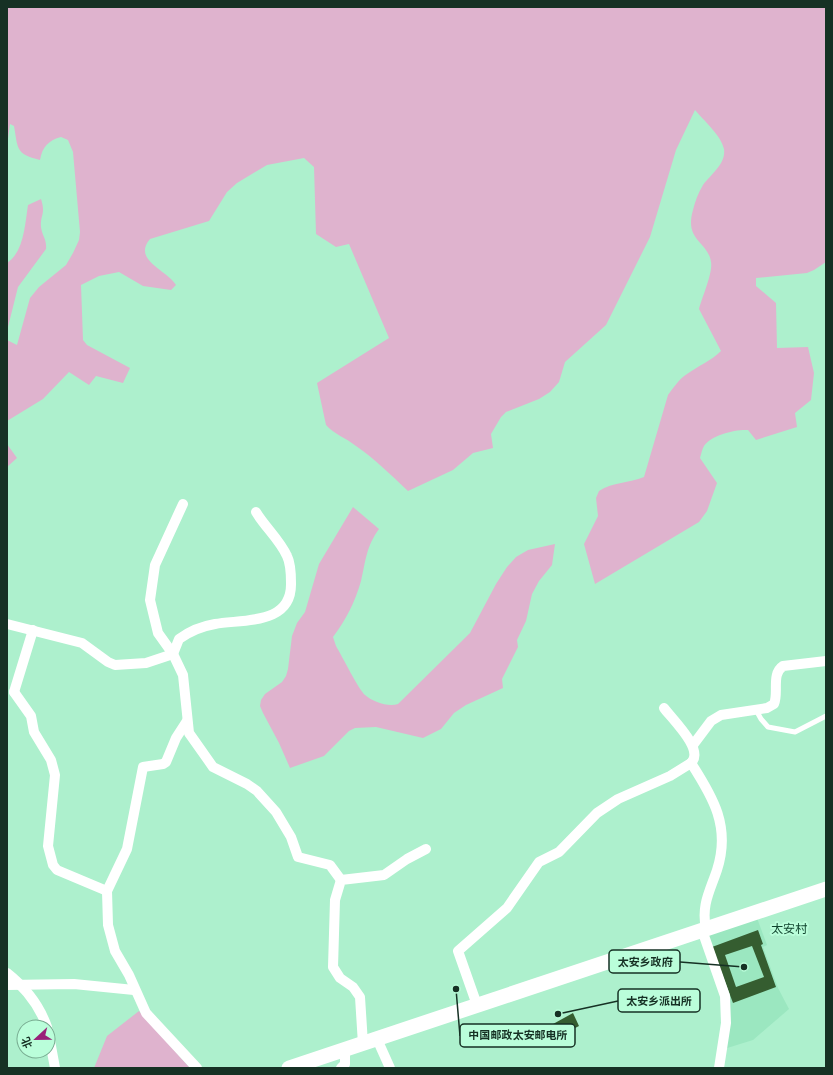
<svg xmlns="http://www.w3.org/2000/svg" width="833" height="1075" font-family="'Asap Condensed','Noto Sans SC',sans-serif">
<rect width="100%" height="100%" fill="#adf0cd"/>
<polygon fill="#9be7c0" points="757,918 767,945 763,947 778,988 789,1009 753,1040 724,1049 730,1000 707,935"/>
<g fill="#dfb3ce">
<path d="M7 7H826V262L814 270 807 273 756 278V286L776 303 777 348 808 347 814 373 811 400 795 413 797 427 756 440 748 430C736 429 711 435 704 446 702 449 701 455 700 458L717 483 707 511 699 522 595 584 584 544 598 516 596 498 599 491C613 482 629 483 644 477L668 395C674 387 679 379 687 374 698 366 711 361 721 351L699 309C702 297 713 273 711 262 708 241 684 241 693 210 695 202 698 193 703 185 711 174 726 164 724 149 721 135 704 121 695 110L676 150 650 237 606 325 565 362 559 382 550 392 539 399 506 412 501 417 491 434 493 448 473 453 453 470 408 491C391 475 375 459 356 446 346 438 334 434 326 425L317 383 389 338 349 244 336 247 316 234 314 167 304 158 267 165 237 183 227 192 209 221 150 239C132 260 167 270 176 285L171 290 143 286 119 272 99 276 81 285 83 340 87 345 130 368 123 383 96 376 89 385 69 372 43 399 7 421V340L17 345 30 298 39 287 66 265 73 253 79 240 80 232 73 152 68 140 61 137C49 140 42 147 40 160 15 154 18 148 14 126L10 124 7 146Z"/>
<path d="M41 199C46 214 40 215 41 227 42 236 47 239 46 249L18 287 7 331V263C24 252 25 224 28 205Z"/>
<polygon points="7,444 17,458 7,467"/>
<path d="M353 507 379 529C366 547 366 560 361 581 355 602 346 620 333 637L336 646C342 656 359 690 365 695 373 702 388 707 398 704L470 633 496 584 507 567 516 557 528 550 555 544 552 565 539 581 532 594 526 621 517 640 518 647 502 679 503 688 466 705 454 713 441 729 423 738 376 727 355 728 349 731 324 756 290 768 279 743 263 713 260 706 261 700 265 694 282 682 286 676 288 669 292 636 297 623 305 612 319 564Z"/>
<polygon points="139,1011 190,1068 94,1068 107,1036"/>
</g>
<g fill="#355d30" fill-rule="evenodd">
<path d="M758 930 763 944 761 945 776 987 733 1003 712 947ZM752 946 764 977 736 987 725 955Z"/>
<polygon points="573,1013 579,1026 550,1041 544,1029"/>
</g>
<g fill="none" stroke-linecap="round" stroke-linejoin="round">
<polyline stroke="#fff" stroke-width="5" points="756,710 761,719 768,727 795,732 826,716"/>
<g stroke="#fff" stroke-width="10">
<polyline points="183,504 155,565 150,600 158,633 173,654 183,675 189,733 213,767 247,784 257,791 276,812 291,837 298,857 330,865 341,880"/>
<polyline points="7,624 82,643 108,662 115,665 146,663 173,654"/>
<path d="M173 654 179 639C190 631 203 626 215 624 244 619 292 625 291 583 291 575 291 564 287 556 280 540 265 527 256 512"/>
<polyline points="14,692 31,716 34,732 51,760 55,775 48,846 53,865 57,870 107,891"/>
<polyline points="14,692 33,630"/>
<path d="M664 708C672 719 705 750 691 763 713 797 731 827 717 870 710 891 701 905 706 929"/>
<polyline points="187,721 176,738 166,762 163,764 143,767 127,849 107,891 108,925 115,951 129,975 146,1013 197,1068"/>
<path d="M693 745 711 721 721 715 767 708 774 704C779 693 771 674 783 666L826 661"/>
<polyline points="702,930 725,996 726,1023 719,1068"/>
<path d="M7 973C26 988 39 1004 47 1027"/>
<polyline points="7,985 74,984 134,990"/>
<polyline points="477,1005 458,951 507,908 539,862 559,852 597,813 618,799 670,776 691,763"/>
<polyline points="48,1030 55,1068"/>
<polyline points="377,1039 390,1068"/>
<polyline points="363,1044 360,997 353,987 340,978 333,967 335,900 341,880 384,875 407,859 426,849"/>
<polyline points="341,1068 345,1064 345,1050"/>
</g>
<polyline stroke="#fff" stroke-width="15" points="289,1068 826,889"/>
</g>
<g text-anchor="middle" stroke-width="4" stroke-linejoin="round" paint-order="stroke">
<g font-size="12" fill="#10442e" stroke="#bafeda">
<text x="789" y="933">太安村</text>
</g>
</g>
<path fill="none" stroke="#163124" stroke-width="1.5" d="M744 967L680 962M558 1014L618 1001M456 989L460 1036"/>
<g fill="#163124" stroke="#bafeda" stroke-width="1.5">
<circle cx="744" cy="967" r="4"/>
<circle cx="558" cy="1014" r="4"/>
<circle cx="456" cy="989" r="4"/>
</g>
<g fill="#bafeda" stroke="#163124" stroke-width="1.5">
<rect x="609" y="950" width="71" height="23" rx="4"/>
<rect x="618" y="989" width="82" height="23" rx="4"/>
<rect x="460" y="1024" width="115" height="23" rx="4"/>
</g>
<g font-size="11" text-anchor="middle" font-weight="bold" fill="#163124">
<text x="645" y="966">太安乡政府</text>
<text x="659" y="1005">太安乡派出所</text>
<text x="518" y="1039">中国邮政太安邮电所</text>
</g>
<rect width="833" height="1075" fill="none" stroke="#163124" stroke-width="16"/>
<g transform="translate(36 1039) rotate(248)"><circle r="19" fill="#bafeda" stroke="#78ac91"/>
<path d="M0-3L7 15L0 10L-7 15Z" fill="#992079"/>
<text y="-6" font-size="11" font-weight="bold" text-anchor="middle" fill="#163124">北</text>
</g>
</svg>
